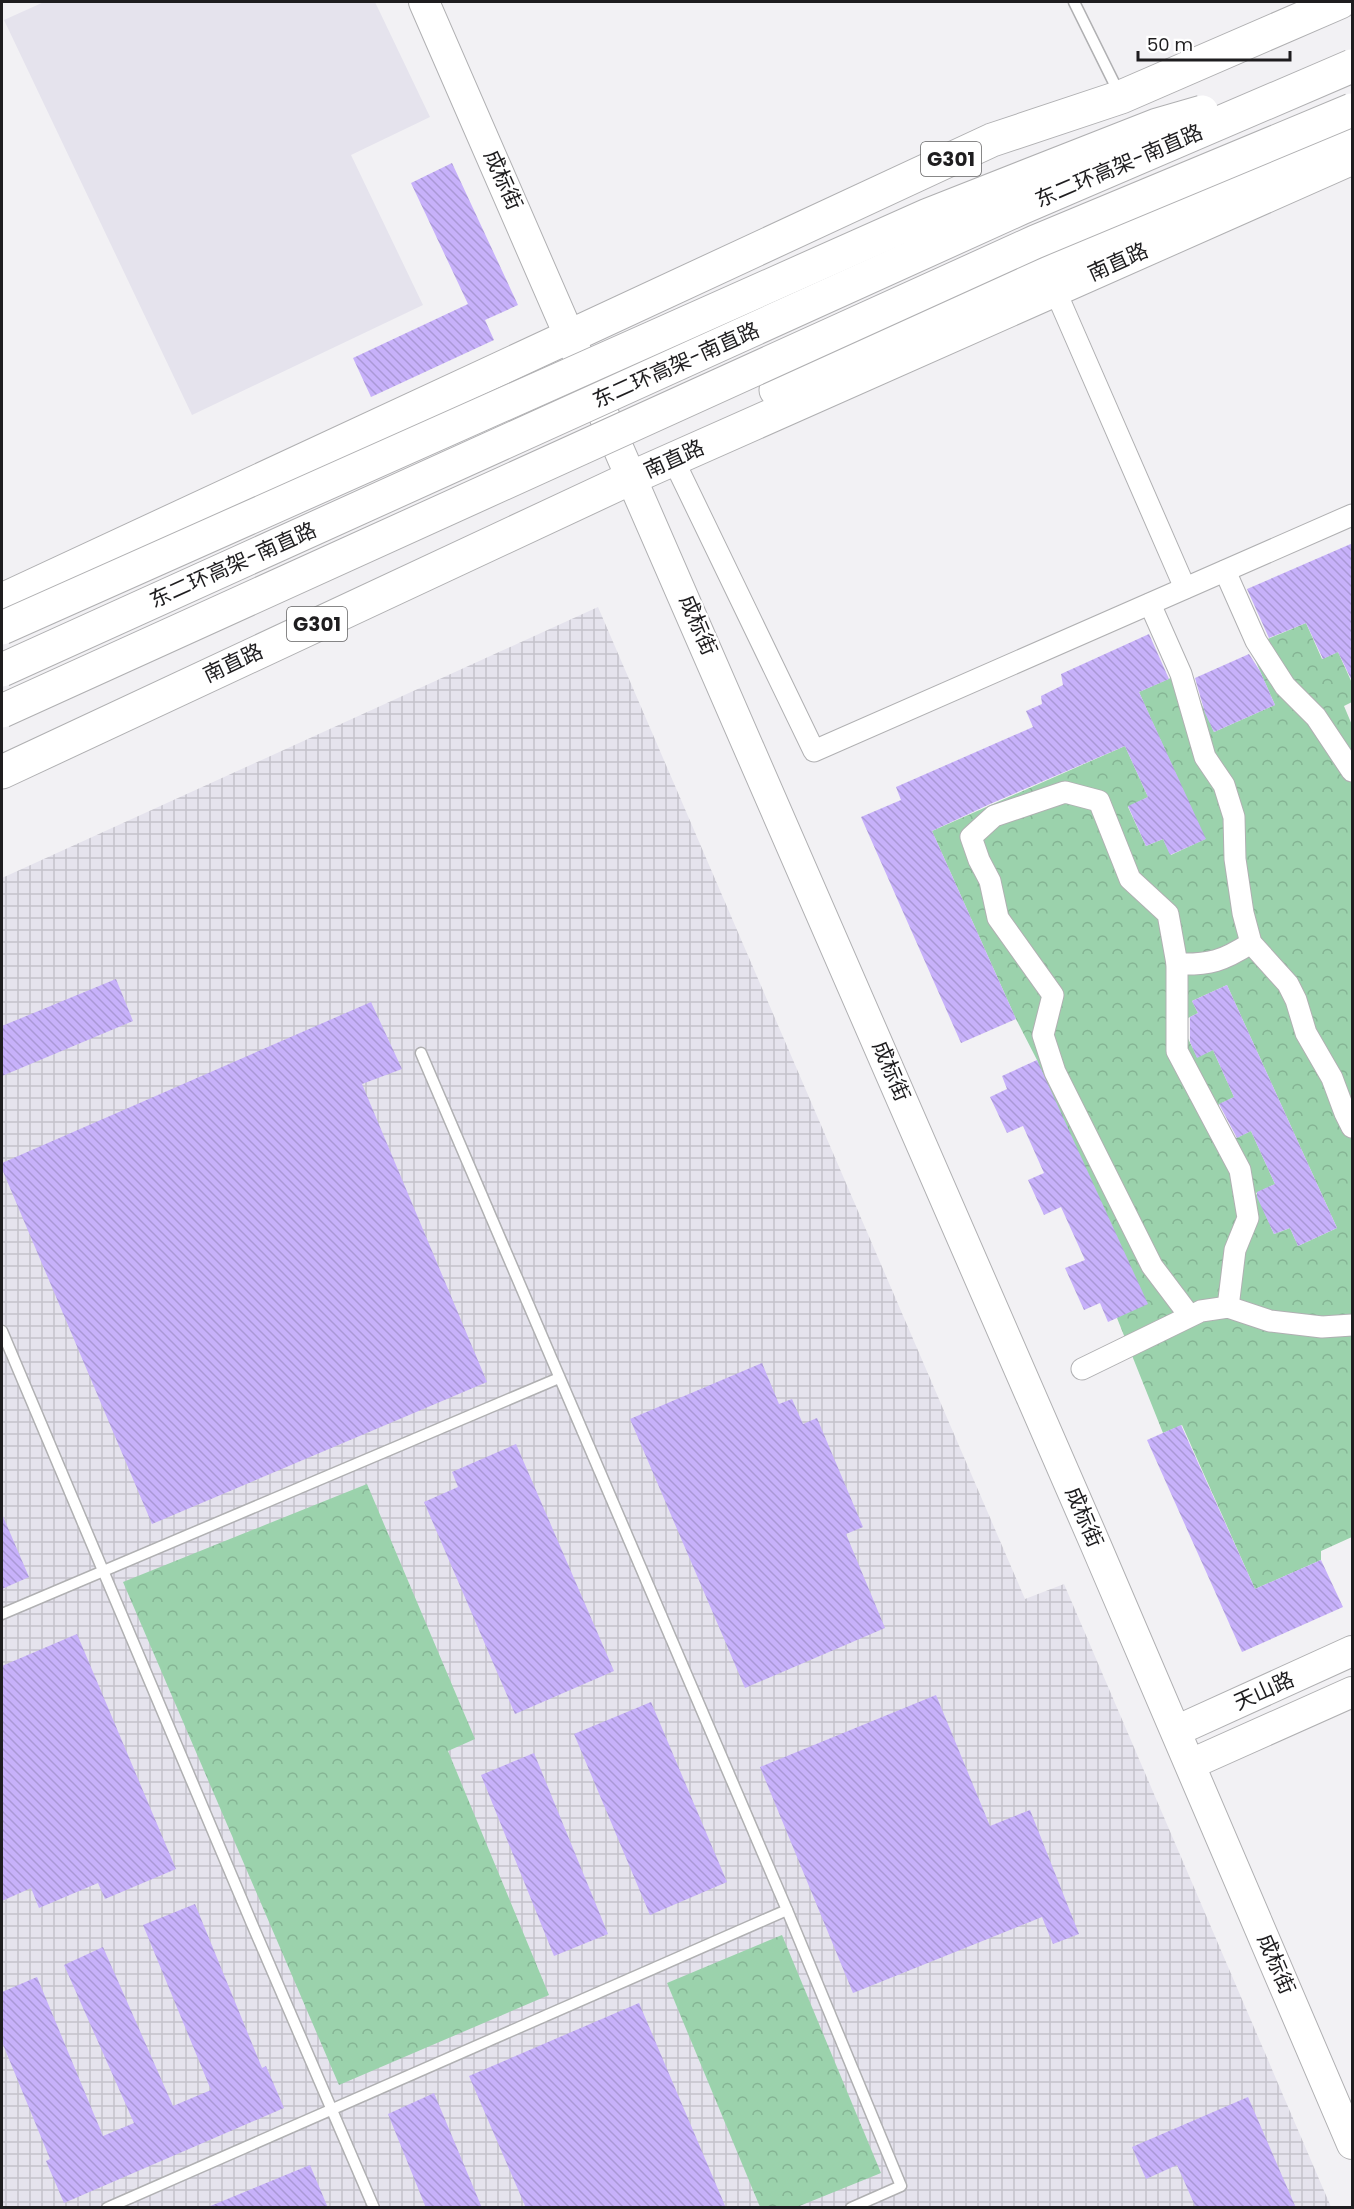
<svg xmlns="http://www.w3.org/2000/svg" width="1354" height="2209" font-family="Poppins,'Noto Sans SC',sans-serif">
<defs>
<pattern id="industrial-grid" width="8" height="8" patternUnits="userSpaceOnUse" patternTransform="scale(1.5)"><rect width="8" height="8" fill="#e5e3ed"/><path d="M0 4h8M4 0v8" fill="none" stroke="#c4c2cb"/></pattern>
<pattern id="park-crowns" width="20" height="18" patternUnits="userSpaceOnUse" patternTransform="scale(1.5)"><rect width="20" height="18" fill="#9bd2ac"/><path d="M2 6a3 3 0 1 1 6 0M12 15a3 3 0 1 1 6 0" fill="none" stroke="#85b494"/></pattern>
<pattern id="building-back-hatch" width="6" height="6" patternUnits="userSpaceOnUse" patternTransform="scale(1.5)"><rect width="6" height="6" fill="#c7b1fa"/><path d="M-1 5l2 2M0 0l6 6M5-1l2 2" fill="none" stroke="#aa98d6"/></pattern>
</defs>
<rect width="100%" height="100%" fill="#f2f1f4"/>
<polygon fill="#e5e3ed" points="44,2 375,2 430,117 351,155 423,305 192,415 4,20"/>
<polygon fill="url(#industrial-grid)" points="598,607 1025,1599 1064,1584 1331,2207 2,2207 2,878"/>
<g fill="url(#park-crowns)" fill-rule="evenodd">
<path d="M1306 623 1322 659 1338 652 1352 683V702L1344 706 1352 725V1537L1321 1551V1560L1255 1589 1182 1425 1163 1433 1117 1318 1037 1060 1016 1019 932 831 1125 746 1148 797 1128 807 1146 846 1163 839 1171 855 1205 839 1139 692 1173 677 1191 680 1214 732 1275 705 1252 653 1263 641ZM1227 985 1337 1228 1298 1246 1290 1228 1274 1234 1256 1193 1275 1184 1251 1131 1234 1139 1218 1105 1234 1097 1213 1050 1197 1057 1180 1022 1198 1013 1192 1001Z"/>
<polygon points="367,1484 475,1739 448,1751 549,1995 339,2085 123,1582"/>
<polygon points="782,1935 881,2173 797,2207 760,2207 667,1983"/>
</g>
<g fill="url(#building-back-hatch)">
<polygon points="452,163 518,305 485,320 494,340 371,397 353,358 468,304 411,183"/>
<polygon points="1353,543 1353,683 1338,652 1323,659 1306,623 1269,638 1247,589"/>
<polygon points="1149,634 1169,679 1139,692 1206,839 1170,855 1163,839 1146,846 1128,806 1148,797 1125,746 990,804 932,831 1016,1019 961,1043 861,817 901,800 896,787 1033,727 1026,711 1042,704 1041,696 1063,685 1061,674"/>
<polygon points="1249,654 1260,671 1275,705 1214,732 1205,713 1195,678"/>
<polygon points="116,979 133,1021 2,1076 2,1026"/>
<polygon points="1227,985 1337,1228 1298,1246 1290,1228 1274,1234 1257,1197 1257,1192 1275,1184 1251,1131 1237,1138 1219,1104 1234,1097 1213,1050 1197,1058 1190,1042 1190,1017 1198,1013 1192,1001"/>
<polygon points="371,1002 402,1069 362,1084 487,1382 152,1524 2,1169 2,1163"/>
<polygon points="1037,1060 1148,1304 1108,1322 1100,1303 1084,1310 1065,1268 1085,1260 1061,1207 1044,1215 1028,1180 1044,1173 1023,1126 1007,1133 990,1097 1007,1089 1002,1076"/>
<polygon points="762,1363 779,1404 792,1399 803,1424 817,1418 863,1527 846,1534 885,1628 745,1688 630,1419"/>
<polygon points="1181,1425 1255,1589 1321,1560 1343,1607 1242,1652 1147,1440"/>
<polygon points="516,1444 614,1671 515,1714 424,1502 458,1487 452,1472"/>
<polygon points="2,1514 29,1577 2,1589"/>
<polygon points="77,1634 176,1869 105,1899 98,1883 39,1908 31,1888 2,1901 2,1666"/>
<polygon points="936,1695 990,1826 1030,1810 1079,1934 1053,1944 1042,1917 853,1993 760,1767"/>
<polygon points="651,1702 727,1882 650,1915 574,1734"/>
<polygon points="534,1753 608,1934 554,1956 481,1775"/>
<polygon points="195,1904 262,2068 266,2066 284,2108 64,2203 46,2161 50,2159 2,2042 2,1992 37,1977 103,2136 134,2123 64,1965 103,1947 173,2106 211,2090 143,1925"/>
<polygon points="639,2003 726,2208 526,2208 469,2076"/>
<polygon points="434,2093 482,2208 426,2208 388,2114"/>
<polygon points="1248,2097 1296,2208 1196,2208 1177,2165 1146,2179 1132,2147"/>
<polygon points="310,2165 328,2208 208,2208 208,2207"/>
</g>
<g fill="none" stroke-linecap="round" stroke-linejoin="round">
<defs>
<g id="lane">
<polyline points="1074,2 1119,93"/>
<polyline points="2,1331 252,1924 374,2208"/>
<polyline points="2,1614 559,1378"/>
<polyline points="787,1910 901,2186 851,2208"/>
<polyline points="107,2208 787,1910 421,1053"/>
</g>
<g id="street">
<polyline points="1055,290 1185,588"/>
<polyline points="673,459 814,751 1352,515"/>
<polyline points="1225,571 1256,641 1285,686 1316,717 1352,771"/>
<polyline points="1150,604 1181,674 1205,757 1224,785 1234,817 1235,859 1243,913 1251,943 1288,984 1296,1000 1306,1033 1332,1078 1345,1113 1352,1127"/>
<path d="M1177 964C1210 965 1223 961 1251 943"/>
<polyline points="1186,1311 1152,1266 1055,1072 1043,1035 1053,995 998,918 990,881 979,860 971,837 994,816 1065,792 1099,801 1130,879 1168,914 1177,964 1177,1051 1240,1170 1248,1218 1235,1250 1228,1307"/>
<polyline points="1082,1369 1201,1311 1228,1307 1270,1321 1322,1327 1352,1325"/>
</g>
<g id="secondary">
<path d="M424 2C738 713 1047 1428 1352 2144"/>
<polyline points="1176,1731 1352,1651"/>
<polyline points="1191,1764 1352,1692"/>
</g>
<g id="highway">
<polyline points="776,390 1120,235 1352,134"/>
<polyline points="2,600 992,140 1121,97 1340,2"/>
<polyline points="2,772 633,477 1352,158"/>
</g>
</defs>
<use href="#lane" stroke="#b0b0b2" stroke-width="13"/>
<use href="#street" stroke="#b0b0b2" stroke-width="23"/>
<use href="#secondary" stroke="#b0b0b2" stroke-width="32"/>
<use href="#highway" stroke="#b0b0b2" stroke-width="35"/>
<use href="#lane" stroke="#fff" stroke-width="10"/>
<use href="#street" stroke="#fff" stroke-width="21"/>
<use href="#secondary" stroke="#fff" stroke-width="30"/>
<use href="#highway" stroke="#fff" stroke-width="33"/>
<defs>
<g id="highway-bridge">
<polyline points="2,628 928,215 1157,125 1202,112"/>
<polyline points="2,670 1021,208 1352,66"/>
<polyline points="2,711 1035,242 1352,110"/>
</g>
</defs>
<use href="#highway-bridge" stroke="#b0b0b2" stroke-width="35" stroke-linecap="butt"/>
<use href="#highway-bridge" stroke="#fff" stroke-width="33"/>
</g>
<g text-anchor="middle" stroke-width="5" stroke-linejoin="round" paint-order="stroke">
<g fill="#fff" stroke="#626162" stroke-width="1.5">
<rect x="921" y="142" width="60" height="34" rx="4.5"/>
<rect x="287" y="607" width="60" height="34" rx="4.5"/>
</g>
<g font-size="20" font-weight="bold" fill="#1e1d1f">
<text x="951" y="166">G301</text>
<text x="317" y="631">G301</text>
</g>
<g font-size="21" fill="#1e1d1f" stroke="#fff">
<text transform="translate(1119 166) rotate(-23)" y="7">东二环高架-南直路</text>
<text transform="translate(503 180) rotate(66)" y="7">成标街</text>
<text transform="translate(1118 262) rotate(-24)" y="7">南直路</text>
<text transform="translate(676 365) rotate(-24)" y="7">东二环高架-南直路</text>
<text transform="translate(674 459) rotate(-24)" y="7">南直路</text>
<text transform="translate(233 565) rotate(-24)" y="7">东二环高架-南直路</text>
<text transform="translate(698 625) rotate(67)" y="7">成标街</text>
<text transform="translate(233 663) rotate(-25)" y="7">南直路</text>
<text transform="translate(891 1071) rotate(67)" y="7">成标街</text>
<text transform="translate(1084 1517) rotate(67)" y="7">成标街</text>
<text transform="translate(1264 1691) rotate(-24)" y="7">天山路</text>
<text transform="translate(1276 1964) rotate(67)" y="7">成标街</text>
</g>
</g>
<rect width="1354" height="2209" fill="none" stroke="#1e1d1f" stroke-width="6"/>
<path d="M1138 51v9h152v-9" fill="none" stroke="#1e1d1f" stroke-width="3"/>
<text x="1147" y="51" font-size="18" fill="#1e1d1f" stroke="#ffffff" stroke-width="4.5" paint-order="stroke">50 m</text>
</svg>
